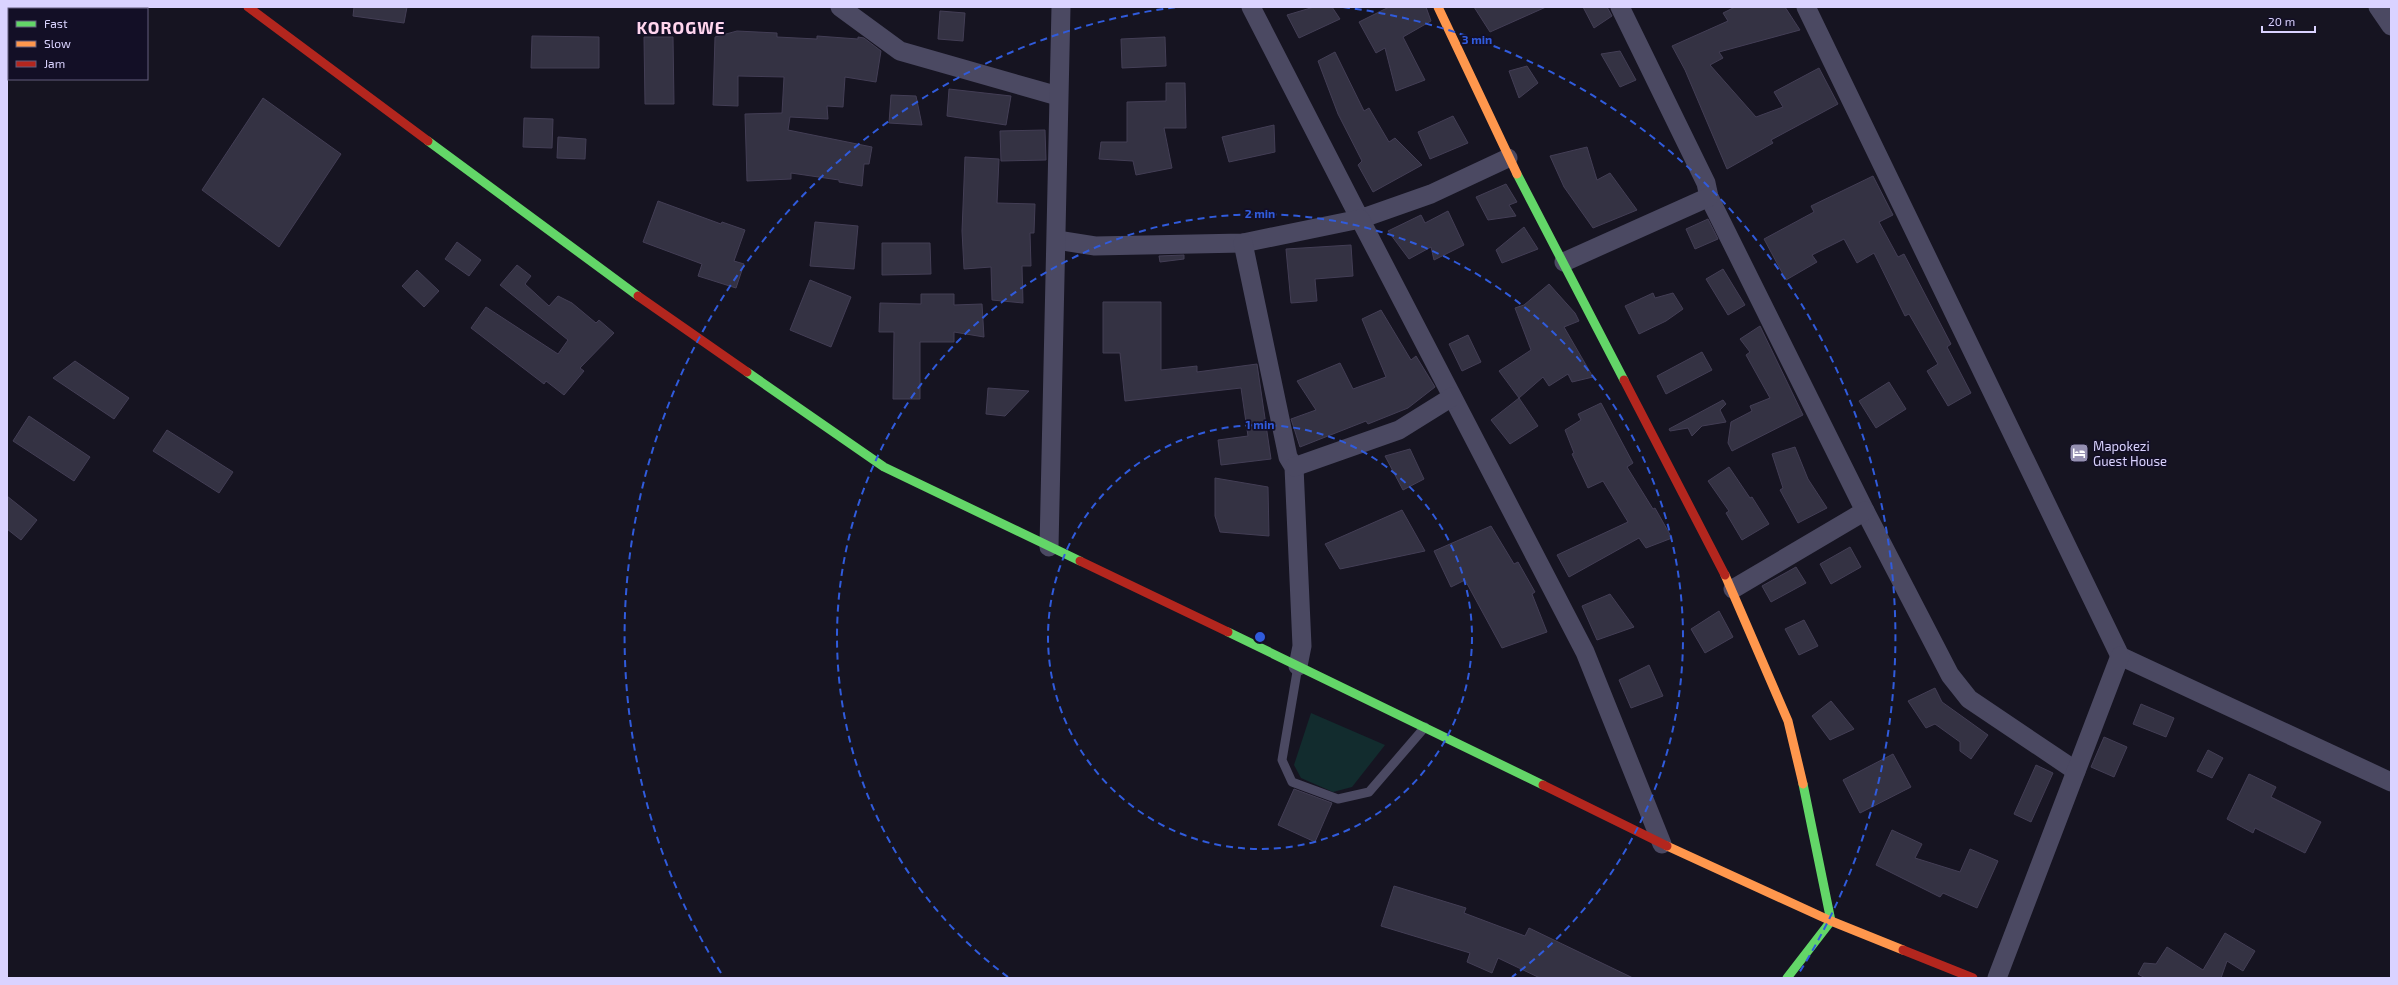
<svg xmlns="http://www.w3.org/2000/svg" width="2398" height="985" font-family="'Exo 2',sans-serif">
<rect width="100%" height="100%" fill="#161421"/>
<polygon fill="#122c2e" points="1311,713 1385,745 1352,787 1333,792 1301,778 1294,765"/>
<g fill="#343243" stroke="#433e55">
<polygon points="354,7 407,7 404,23 353,16"/>
<polygon points="1314,7 1332,7 1340,19 1299,38 1287,15"/>
<polygon points="1389,7 1426,7 1431,21 1403,37 1425,80 1396,91 1385,48 1376,53 1359,22"/>
<polygon points="1474,7 1546,7 1490,32"/>
<polygon points="1583,7 1607,7 1612,16 1594,28"/>
<polygon points="1735,7 1785,7 1800,30 1719,52 1723,58 1710,65 1756,117 1783,107 1774,92 1819,68 1838,104 1771,140 1773,143 1727,169 1685,70 1672,46 1728,21 1723,13"/>
<polygon points="940,11 965,13 963,41 938,39"/>
<polygon points="737,31 777,33 777,37 817,39 817,36 858,39 858,37 864,38 881,51 876,82 845,77 843,107 827,106 828,119 790,117 788,130 872,147 869,164 864,164 862,186 839,182 839,180 791,173 791,179 747,181 745,114 782,113 784,77 738,76 738,106 713,105 715,37"/>
<polygon points="532,36 599,37 599,68 531,68"/>
<polygon points="644,37 673,37 674,104 645,104"/>
<polygon points="1165,37 1166,66 1122,68 1121,39"/>
<polygon points="1620,51 1636,80 1620,87 1601,54"/>
<polygon points="1335,52 1364,111 1369,108 1389,142 1395,138 1422,165 1373,192 1358,165 1362,161 1338,114 1318,61"/>
<polygon points="1527,66 1538,83 1519,98 1509,71"/>
<polygon points="1166,83 1185,83 1186,128 1164,128 1172,168 1136,175 1133,161 1099,159 1101,142 1127,142 1127,102 1166,101"/>
<polygon points="949,89 1011,96 1006,125 947,116"/>
<polygon points="891,95 916,96 922,125 889,123"/>
<polygon points="263,98 341,154 279,247 202,190"/>
<polygon points="1453,116 1468,143 1430,159 1418,132"/>
<polygon points="524,118 553,119 552,148 523,147"/>
<polygon points="1274,125 1275,152 1229,162 1222,137"/>
<polygon points="1045,130 1046,160 1001,161 1000,131"/>
<polygon points="558,137 586,139 585,159 557,158"/>
<polygon points="1587,147 1597,180 1610,173 1637,210 1593,228 1564,187 1550,156"/>
<polygon points="965,157 999,159 997,203 1035,204 1034,233 1030,233 1031,266 1022,266 1023,303 992,300 991,267 964,269 962,231"/>
<polygon points="1873,176 1893,215 1879,222 1898,257 1904,254 1951,344 1947,347 1971,393 1948,406 1927,371 1938,364 1909,314 1905,316 1874,253 1857,263 1844,239 1812,255 1817,262 1786,280 1764,239 1814,212 1811,206"/>
<polygon points="1506,184 1517,202 1509,205 1516,216 1488,220 1476,197"/>
<polygon points="658,201 721,224 722,222 745,230 734,261 744,264 736,288 698,276 702,264 643,242"/>
<polygon points="1448,211 1464,245 1434,260 1431,247 1409,259 1388,231 1421,215 1425,223"/>
<polygon points="1708,219 1718,239 1695,249 1686,229"/>
<polygon points="815,222 858,226 854,269 810,266"/>
<polygon points="1524,227 1538,249 1502,263 1496,250"/>
<polygon points="457,242 481,260 469,276 445,259"/>
<polygon points="882,243 930,243 931,274 882,275"/>
<polygon points="1351,245 1353,276 1315,279 1317,301 1291,303 1286,249"/>
<polygon points="1184,255 1184,259 1160,262 1159,256"/>
<polygon points="517,265 531,276 525,284 549,306 558,296 572,303 596,323 599,320 614,333 580,368 584,371 564,395 546,381 544,384 471,328 486,307 558,354 568,340 500,285"/>
<polygon points="1723,269 1745,305 1728,315 1706,279"/>
<polygon points="417,270 439,291 424,307 402,286"/>
<polygon points="810,280 851,297 831,347 790,330"/>
<polygon points="1549,284 1575,313 1579,321 1564,327 1593,377 1572,382 1568,374 1549,386 1543,377 1519,398 1499,371 1531,350 1515,308 1524,305"/>
<polygon points="1653,293 1655,298 1673,293 1683,309 1666,321 1639,334 1625,306"/>
<polygon points="921,294 954,294 954,305 982,304 984,337 954,332 954,342 920,342 920,399 893,399 894,332 879,332 880,303 921,304"/>
<polygon points="1103,302 1161,302 1161,370 1197,366 1197,372 1257,364 1271,459 1221,465 1218,440 1248,436 1241,388 1125,401 1120,353 1103,353"/>
<polygon points="1381,310 1411,360 1416,356 1435,387 1408,408 1368,424 1366,421 1300,447 1291,419 1316,410 1297,381 1340,363 1353,389 1386,377 1362,319"/>
<polygon points="1760,326 1803,415 1732,451 1728,443 1731,422 1752,411 1750,406 1770,398 1746,355 1750,352 1740,339"/>
<polygon points="1468,335 1481,362 1462,371 1449,344"/>
<polygon points="1702,352 1712,370 1666,394 1657,376"/>
<polygon points="75,361 129,398 114,419 53,378"/>
<polygon points="1889,382 1906,409 1876,428 1859,401"/>
<polygon points="988,388 1029,391 1005,416 986,414"/>
<polygon points="1519,398 1538,426 1510,444 1491,420"/>
<polygon points="1723,400 1726,404 1720,410 1726,422 1702,426 1692,436 1688,428 1670,431 1669,429"/>
<polygon points="1601,403 1633,463 1627,467 1653,509 1655,508 1672,538 1646,548 1639,538 1569,577 1557,555 1628,522 1603,481 1588,488 1572,454 1574,453 1565,430 1581,420 1578,414"/>
<polygon points="29,416 90,457 74,481 13,441"/>
<polygon points="167,430 233,472 219,493 153,451"/>
<polygon points="1795,447 1808,479 1827,508 1798,523 1780,490 1783,488 1772,454"/>
<polygon points="1410,449 1424,479 1403,490 1385,456"/>
<polygon points="1729,467 1750,498 1752,497 1769,524 1742,540 1726,513 1729,511 1708,481"/>
<polygon points="1215,478 1268,487 1269,536 1220,532 1215,516"/>
<polygon points="7,496 37,520 21,540 7,529"/>
<polygon points="1402,510 1425,551 1340,569 1325,544"/>
<polygon points="1491,526 1514,564 1518,562 1535,592 1532,594 1547,632 1502,648 1465,580 1451,587 1434,551"/>
<polygon points="1850,547 1861,567 1831,584 1820,564"/>
<polygon points="1796,567 1806,583 1771,602 1762,586"/>
<polygon points="1610,594 1634,627 1597,640 1582,606"/>
<polygon points="1719,611 1733,637 1705,653 1691,629"/>
<polygon points="1804,620 1818,646 1799,655 1785,629"/>
<polygon points="1649,665 1663,696 1631,708 1619,680"/>
<polygon points="1935,688 1942,702 1988,735 1971,759 1960,751 1960,742 1935,724 1926,728 1908,701"/>
<polygon points="1831,701 1854,729 1830,740 1812,716"/>
<polygon points="2141,704 2174,718 2166,737 2133,724"/>
<polygon points="2104,737 2127,747 2114,777 2091,767"/>
<polygon points="2208,750 2223,758 2212,778 2197,771"/>
<polygon points="1893,754 1911,787 1860,813 1843,780"/>
<polygon points="2036,765 2053,773 2031,822 2014,814"/>
<polygon points="2249,774 2276,787 2271,797 2321,822 2305,853 2255,828 2253,833 2227,819"/>
<polygon points="1294,789 1332,803 1315,842 1278,825"/>
<polygon points="1892,830 1922,844 1915,858 1960,872 1970,849 1998,861 1977,908 1943,893 1940,897 1876,865"/>
<polygon points="1394,886 1466,908 1464,913 1525,936 1529,928 1633,978 1540,978 1498,958 1492,973 1467,962 1470,953 1381,926"/>
<polygon points="2225,933 2255,951 2243,971 2227,961 2221,978 2145,978 2138,974 2144,963 2156,964 2167,947 2203,970"/>
</g>
<g fill="none" stroke-linecap="round" stroke-linejoin="round">
<polyline stroke="#4b4962" stroke-width="9" points="1298,666 1282,760 1292,782 1338,799 1369,792 1425,727"/>
<g stroke="#4b4962" stroke-width="19">
<polyline points="840,7 900,51 1058,96"/>
<polyline points="1251,7 1360,219 1431,194 1508,158"/>
<polyline points="1620,7 1706,183 1709,197 1865,511 1950,675 1969,699 2076,771"/>
<polyline points="1806,7 2120,656 2391,782"/>
<polyline points="2378,7 2391,26"/>
<polyline points="1057,240 1095,246 1243,243 1360,219 1585,652 1662,844"/>
<polyline points="1243,243 1288,457 1294,467 1302,646 1298,666"/>
<polyline points="1564,262 1709,197"/>
<polyline points="1294,467 1399,430 1452,397"/>
<polyline points="1049,547 1061,7"/>
<polyline points="1733,589 1865,511"/>
<polyline points="1997,978 2120,656"/>
</g>
<g stroke="#63d668" stroke-width="9">
<polyline points="428,141 638,296"/>
<polyline points="1517,174 1624,380"/>
<polyline points="747,372 884,467 1080,561"/>
<polyline points="1228,632 1543,785"/>
<polyline points="1787,978 1831,921 1803,784"/>
</g>
<g stroke="#ff974d" stroke-width="9">
<polyline points="1438,7 1517,174"/>
<polyline points="1725,575 1788,721 1803,784"/>
<polyline points="1667,846 1831,921 1903,950"/>
</g>
<g stroke="#b3261e" stroke-width="9">
<polyline points="248,7 428,141"/>
<polyline points="638,296 747,372"/>
<polyline points="1624,380 1725,575"/>
<polyline points="1080,561 1228,632"/>
<polyline points="1543,785 1667,846"/>
<polyline points="1903,950 1973,978"/>
</g>
</g>
<g fill="none" stroke="#305bdc" stroke-width="2" stroke-dasharray="7 5">
<circle cx="1260" cy="637" r="212"/>
<path d="M1008 977A423 423 0 1 1 1512 977"/>
<path d="M721 973A635 635 0 0 1 1177 7M1343 7A635 635 0 0 1 1799 973"/>
</g>
<defs>
<symbol id="hotel-square" viewBox="-11 -11 22 22"><rect x="-9" y="-9" width="18" height="18" rx="4" fill="#9590b1" stroke="#130f26"/><path d="M-6-4.5h1.5V1H6V5H4.5V3h-9V5H-6ZM-4 0a1.8 1.8 0 1 1 3.6 0ZM.5 0V-2.5h3Q6-2.5 6 0Z" fill="#fff"/></symbol>
</defs>
<g fill-rule="evenodd">
<use href="#hotel-square" x="2068" y="442" width="22" height="22"/>
</g>
<g text-anchor="middle" stroke-width="3.5" stroke-linejoin="round" paint-order="stroke">
<g font-size="13" fill="#dad3ff" stroke="#130f26" text-anchor="start">
<text x="2093" y="451">Mapokezi<tspan x="2093" dy="15">Guest House</tspan></text>
</g>
<g font-size="17" font-weight="bold" letter-spacing="1" fill="#ffd5ee" stroke="#130f26">
<text x="681" y="34">KOROGWE</text>
</g>
</g>
<circle cx="1260" cy="637" r="6" fill="#305bdc" stroke="#130f26" stroke-width="2"/>
<g font-size="12" text-anchor="middle" font-weight="bold" fill="#305bdc" stroke="#130f26" stroke-width="3.5" stroke-linejoin="round" paint-order="stroke">
<text x="1477" y="44">3 min</text>
<text x="1260" y="218">2 min</text>
<text x="1260" y="429">1 min</text>
</g>
<rect width="2398" height="985" fill="none" stroke="#dad3ff" stroke-width="16"/>
<rect x="8" y="8" width="140" height="72" fill="#130f26" stroke="#635d7d"/>
<rect x="16" y="21" width="20" height="6" fill="#63d668" stroke="#635d7d"/>
<text x="44" y="28" font-size="12" fill="#dad3ff">Fast</text>
<rect x="16" y="41" width="20" height="6" fill="#ff974d" stroke="#635d7d"/>
<text x="44" y="48" font-size="12" fill="#dad3ff">Slow</text>
<rect x="16" y="61" width="20" height="6" fill="#b3261e" stroke="#635d7d"/>
<text x="44" y="68" font-size="12" fill="#dad3ff">Jam</text>
<path d="M2262 26v6h53v-6" fill="none" stroke="#dad3ff" stroke-width="2"/>
<text x="2268" y="26" font-size="12" fill="#dad3ff" stroke="#130f26" stroke-width="3" paint-order="stroke">20 m</text>
</svg>
